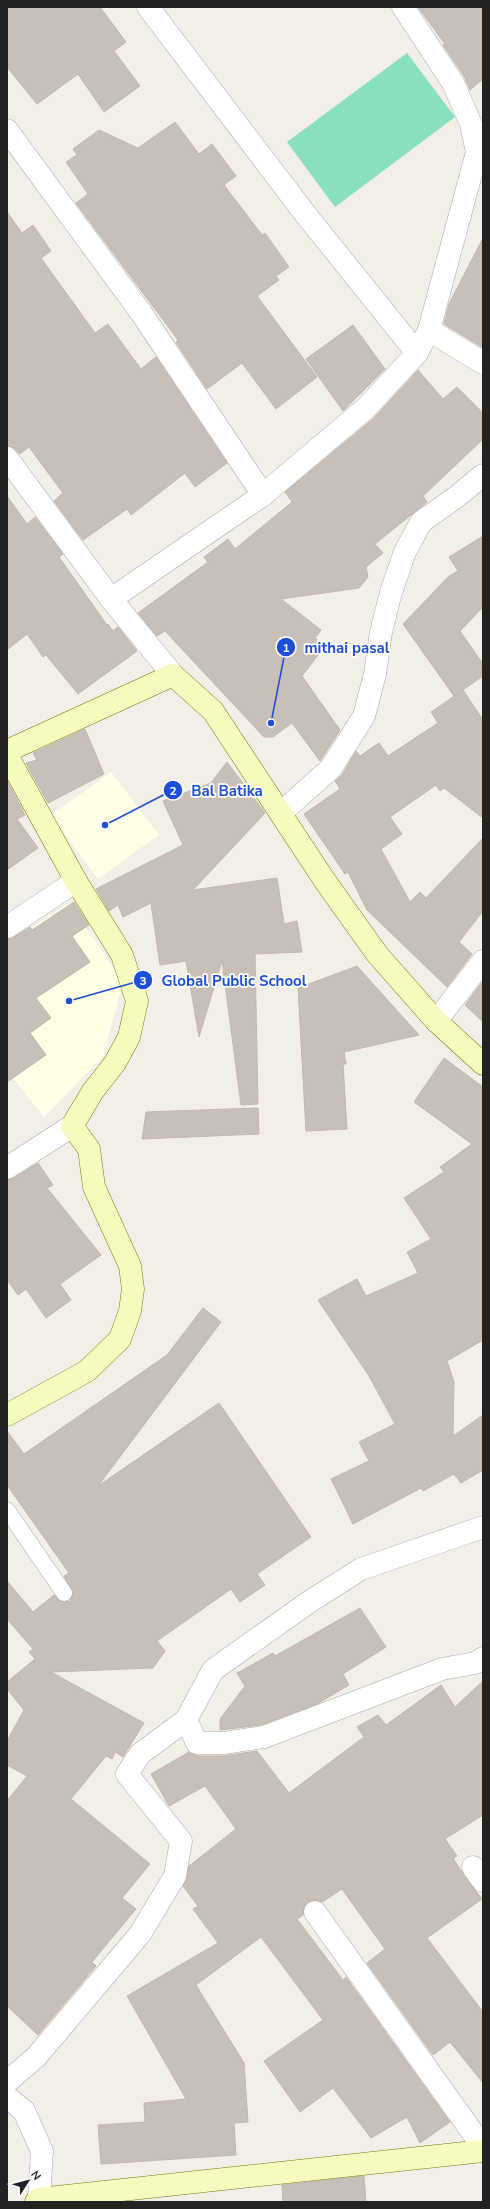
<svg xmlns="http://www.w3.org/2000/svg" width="490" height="2209" font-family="'Nunito Sans',sans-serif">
<rect width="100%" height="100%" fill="#f2efe9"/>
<g fill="#ffffe5">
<polygon points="111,772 159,835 98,879 51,815"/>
<polygon points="69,903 123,982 103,1057 44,1117 7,1070 7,945"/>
</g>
<polygon fill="#88e0be" points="407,53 455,117 335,207 287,142"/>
<g fill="#c7bfb8" stroke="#c4b6ab">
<polygon points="7,7 100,7 126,42 114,51 140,86 104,112 78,74 37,104 7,67"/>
<polygon points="418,7 483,7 483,79 470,90 464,76 443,45 445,44"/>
<polygon points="175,122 199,154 212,144 236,176 224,185 262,235 265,233 289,267 276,276 279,280 257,296 317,377 276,409 242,363 207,389 176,342 178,340 76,203 88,194 66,162 77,155 73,149 99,130 138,148"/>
<polygon points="7,212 22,233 33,225 51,251 41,258 95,333 108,324 141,369 156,357 227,463 195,487 185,473 131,515 127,509 83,540 54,501 63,493 29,447 20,454 12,447 7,446"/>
<polygon points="483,238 483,348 444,324 449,304"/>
<polygon points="353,325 385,369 343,411 306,359"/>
<polygon points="418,370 443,399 457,387 483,413 483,439 423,496 427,502 375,544 383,553 366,567 368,577 359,588 281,599 321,630 315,638 325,646 302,676 340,730 320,761 292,723 273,737 264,737 165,631 157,636 138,613 208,562 204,557 228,539 235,549 292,502 285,492 374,418"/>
<polygon points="7,496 27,524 35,517 63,554 59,557 107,625 108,624 113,631 118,627 137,651 78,694 46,655 43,657 27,634 7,650"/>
<polygon points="483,536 483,607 460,631 483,664 483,676 454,696 403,624 449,576 458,571 449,557"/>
<polygon points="463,690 483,720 483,818 444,788 440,791 436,785 390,817 402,834 381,849 410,902 420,892 426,898 483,838 483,911 459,942 472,954 447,987 367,910 348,872 345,874 304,814 340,789 335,781 342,775 356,751 360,756 379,743 388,756 438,723 431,712"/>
<polygon points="85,729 104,774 48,803 26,763 37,760 33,753"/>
<polygon points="227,762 265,813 193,890 277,878 284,924 297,921 302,952 255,954 258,1104 241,1105 222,961 199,1037 186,961 160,965 151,903 123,917 118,905 109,911 96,889 183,845 163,801 211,783"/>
<polygon points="7,781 25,815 17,819 38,848 7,870"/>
<polygon points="74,902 89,925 72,936 90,962 36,998 51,1018 30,1033 46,1055 7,1082 7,939 14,937 30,927 32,930"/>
<polygon points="357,966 419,1035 344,1052 346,1064 343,1064 347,1129 306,1131 298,988"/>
<polygon points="483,981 483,1022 465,1005"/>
<polygon points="444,1058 483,1087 483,1340 447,1361 454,1382 453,1436 483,1415 483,1470 461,1483 454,1474 423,1491 421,1488 353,1524 331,1479 369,1461 359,1442 395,1424 369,1376 318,1300 357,1279 366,1296 418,1273 407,1252 431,1239 404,1198 444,1172 440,1167 472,1144 414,1102"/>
<polygon points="258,1108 259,1134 142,1139 146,1112"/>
<polygon points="38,1163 53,1185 47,1188 101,1255 60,1284 71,1300 46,1318 26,1289 18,1295 7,1280 7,1180 14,1178"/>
<polygon points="203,1308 221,1322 98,1486 219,1403 311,1537 257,1574 265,1585 240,1602 231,1589 157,1641 165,1651 153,1668 51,1672 144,1723 123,1757 115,1752 112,1759 106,1756 71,1799 150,1864 122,1898 136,1909 92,1962 96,1966 38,2035 7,2006 7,1801 27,1776 7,1765 7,1741 24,1710 7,1689 7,1682 35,1659 29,1652 33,1649 7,1619 7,1581 33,1612 54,1595 60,1601 65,1602 70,1601 73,1593 64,1576 69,1573 7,1485 7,1431 24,1454 167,1355"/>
<polygon points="360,1608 386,1647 343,1674 349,1685 317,1704 261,1725 220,1730 220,1719 245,1686 237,1673 273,1653 275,1656"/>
<polygon points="483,1681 483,1815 445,1839 457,1856 453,1858 463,1874 482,1899 427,1938 483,2012 483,2083 450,2042 433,2055 367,1963 385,1949 342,1889 322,1902 314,1900 308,1902 304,1907 303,1915 297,1919 343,1980 346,1977 450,2122 420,2143 407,2117 371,2138 333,2088 300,2112 264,2061 323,2020 261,1937 196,1985 244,2063 248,2122 234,2123 236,2155 101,2164 98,2125 145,2122 144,2103 186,2099 127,1996 218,1943 193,1909 198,1906 183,1886 189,1866 236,1829 205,1786 169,1806 151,1774 189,1752 197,1756 223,1756 257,1751 289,1793 364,1737 357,1727 378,1715 386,1725 441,1685 455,1707"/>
<polygon points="364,2176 366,2202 283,2202 282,2185"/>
</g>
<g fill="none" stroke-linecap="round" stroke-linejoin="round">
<defs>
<polyline id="lane" points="7,1510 64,1593"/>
<g id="street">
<polyline points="148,7 306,215 417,353"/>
<polyline points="403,7 453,83 471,124 477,152"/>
<polyline points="7,130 142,314 263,495"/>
<polyline points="429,330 483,363"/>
<polyline points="7,458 111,599 173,675"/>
<polyline points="111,599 263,495 366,408 417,353 429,330 477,152 483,147"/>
<polyline points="281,813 331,768 364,716 375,674 381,632 391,592 405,552 421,522 455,498 483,475"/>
<polyline points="7,927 76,881"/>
<polyline points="436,1021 483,961"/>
<polyline points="7,1168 72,1126"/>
<polyline points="186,1720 197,1743 223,1743 264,1737 442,1669 475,1663 483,1658"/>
<polyline points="473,1867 483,1881"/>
<polyline points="315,1912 483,2147"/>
<polyline points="7,2082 36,2057 140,1934 175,1876 181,1841 127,1774 140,1754 186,1720 213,1670 309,1602 361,1569 483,1527"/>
<polyline points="7,2097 24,2111 42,2151 39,2199"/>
</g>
<g id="secondary">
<polyline points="7,751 173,675 213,711 325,881 377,954 436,1021 483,1064"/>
<polyline points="7,755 76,881 122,955 137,1001 129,1037 115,1063 93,1091 72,1126 89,1149 94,1187 130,1266 133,1289 130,1311 120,1339 87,1371 7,1415"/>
<polyline points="36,2202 39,2199 483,2151"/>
</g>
</defs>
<use href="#lane" stroke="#a9a9a9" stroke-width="17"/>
<use href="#street" stroke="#a9a9a9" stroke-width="23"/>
<use href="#secondary" stroke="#707d05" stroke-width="23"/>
<use href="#lane" stroke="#fff" stroke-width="16"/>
<use href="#street" stroke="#fff" stroke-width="22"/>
<use href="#secondary" stroke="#f7fabf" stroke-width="22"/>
</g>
<path fill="none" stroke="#1d4ed8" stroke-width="1.5" d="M271 723L286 647M105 825L173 790M69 1001L143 980"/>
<g fill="#1d4ed8" stroke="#fff" stroke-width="1.5">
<circle cx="271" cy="723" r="4"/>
<circle cx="105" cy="825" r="4"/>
<circle cx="69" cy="1001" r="4"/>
<circle cx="286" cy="647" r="10"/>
<circle cx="173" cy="790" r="10"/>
<circle cx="143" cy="980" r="10"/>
</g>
<g font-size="12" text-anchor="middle" font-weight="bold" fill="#fff">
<text x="286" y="652">1</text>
<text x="173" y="795">2</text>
<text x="143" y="985">3</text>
</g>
<g font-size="15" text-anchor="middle" font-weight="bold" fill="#1d4ed8" stroke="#fff" stroke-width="3.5" stroke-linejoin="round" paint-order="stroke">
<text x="347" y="653">mithai pasal</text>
<text x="227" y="796">Bal Batika</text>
<text x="234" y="986">Global Public School</text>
</g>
<rect width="490" height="2209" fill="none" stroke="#222222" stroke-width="16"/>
<g transform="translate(28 2181) rotate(54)" stroke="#ffffff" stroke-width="3" paint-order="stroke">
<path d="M0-3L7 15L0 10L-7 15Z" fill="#222222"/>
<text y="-6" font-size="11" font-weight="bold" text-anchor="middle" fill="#222222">N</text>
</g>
</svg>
